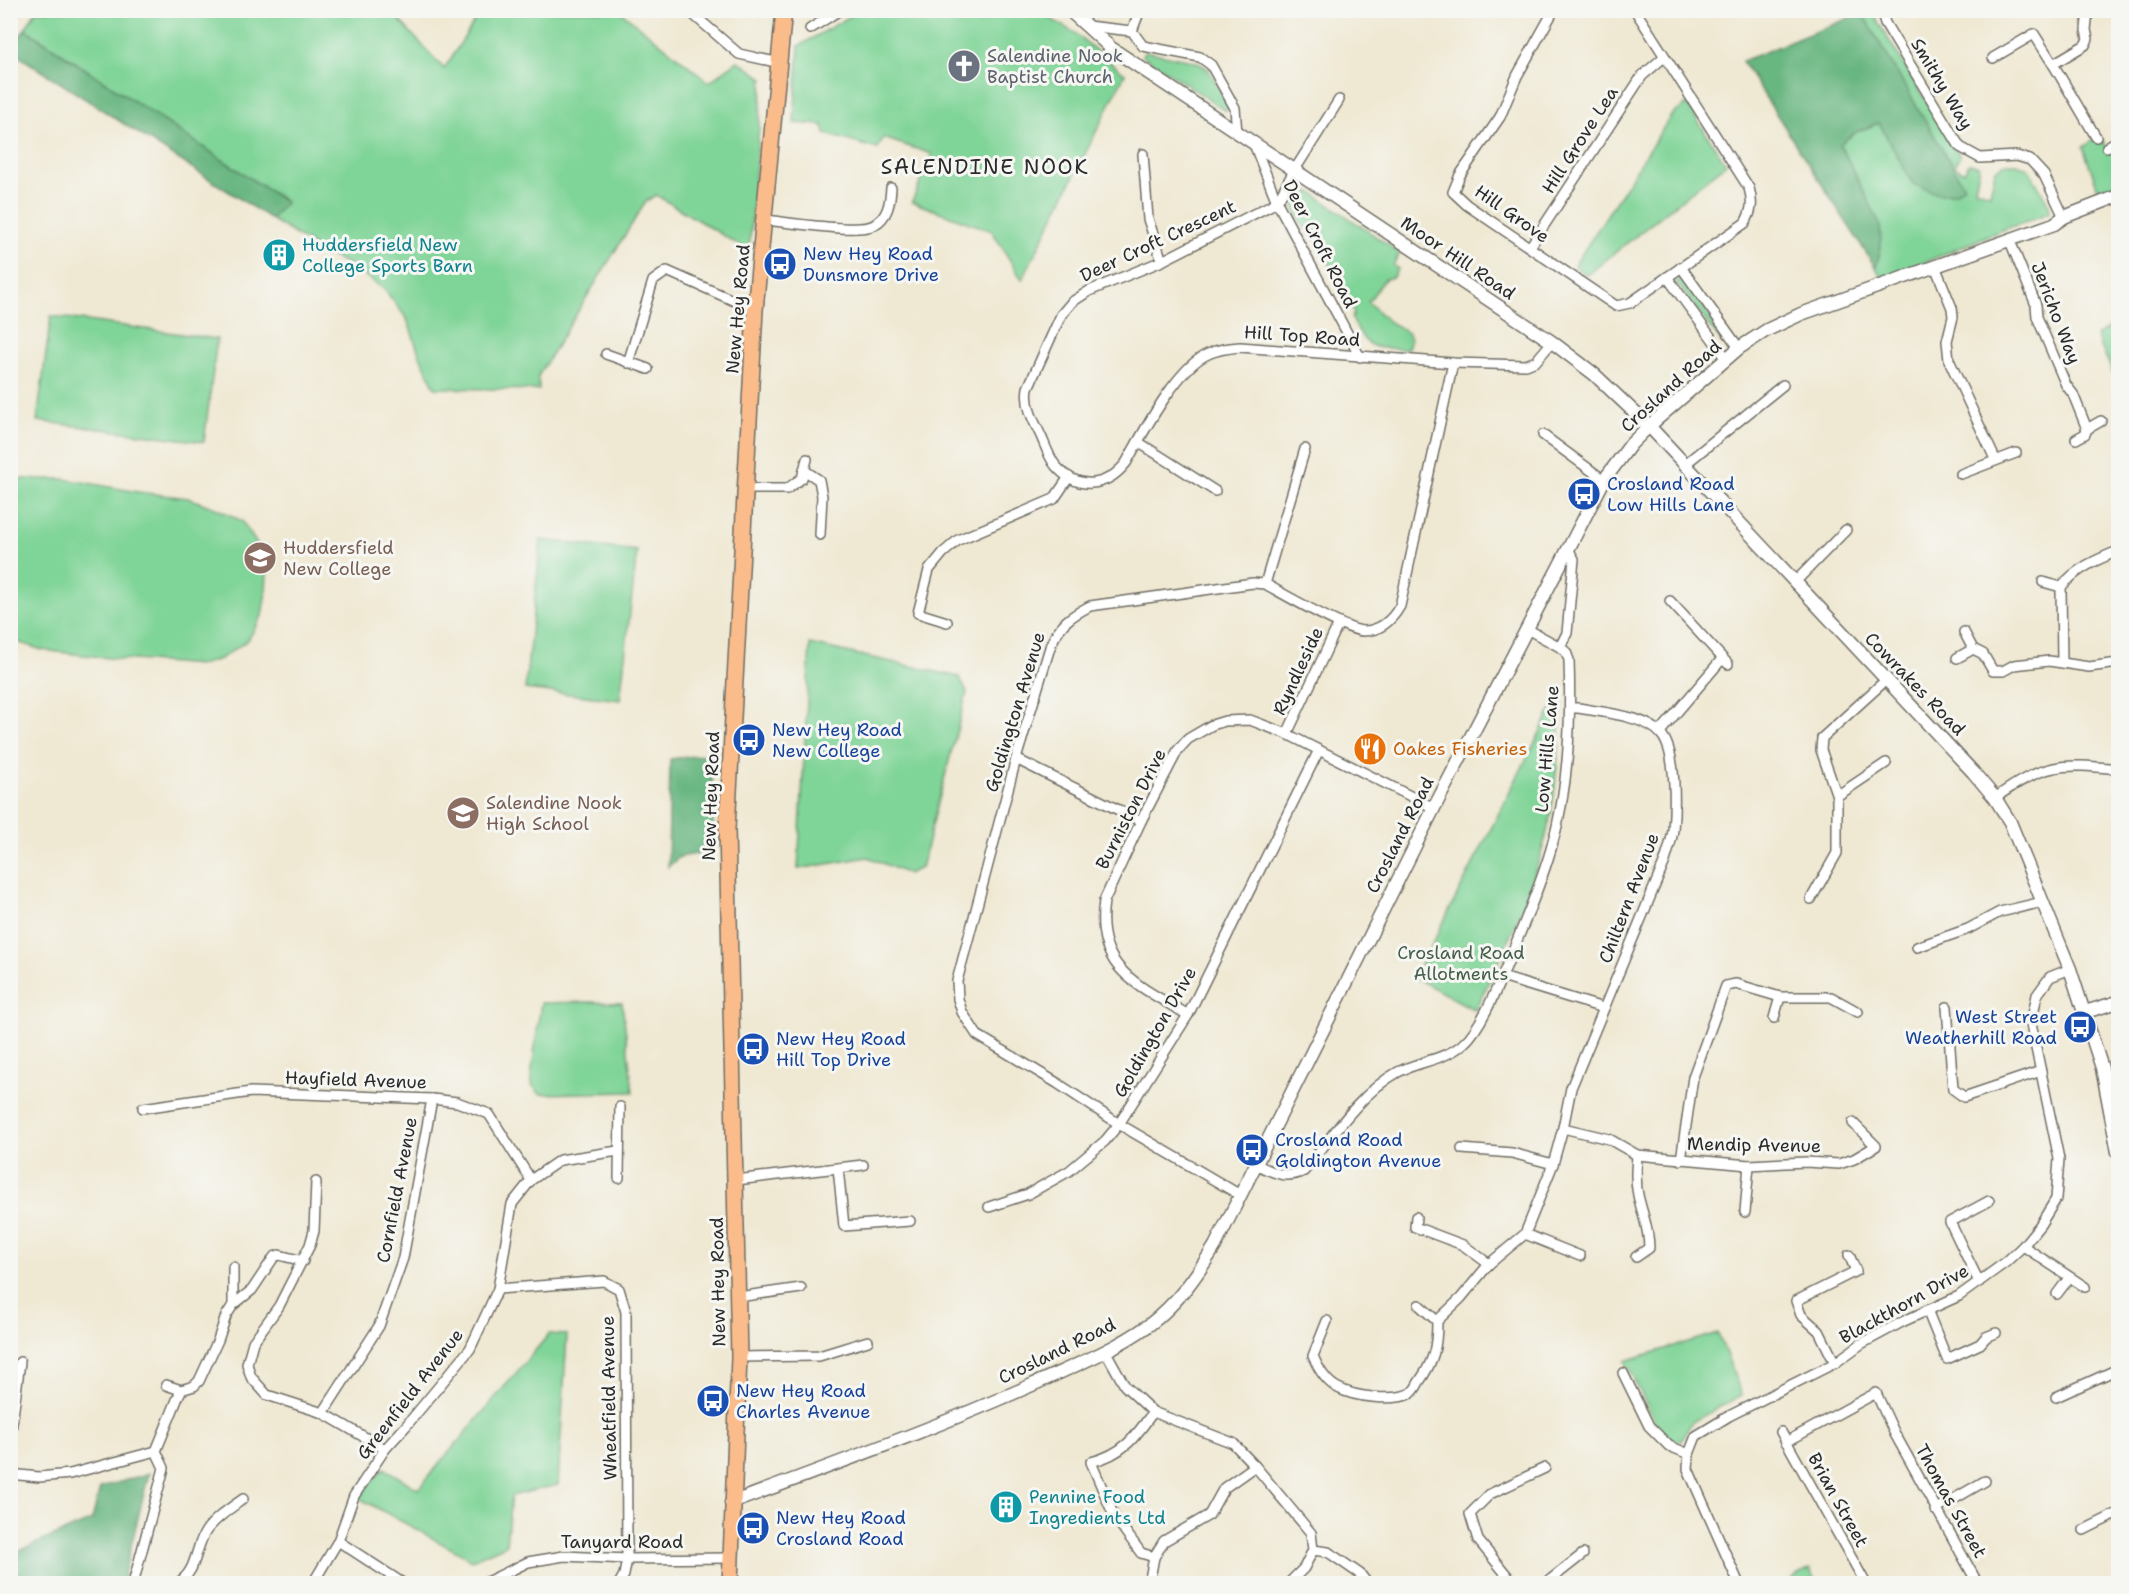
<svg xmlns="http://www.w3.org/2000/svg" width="2129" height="1594" font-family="'Shantell Sans',sans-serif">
<rect width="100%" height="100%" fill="#f6f6f2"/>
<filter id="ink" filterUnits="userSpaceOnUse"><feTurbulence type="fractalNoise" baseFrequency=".0167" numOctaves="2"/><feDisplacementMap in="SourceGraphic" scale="12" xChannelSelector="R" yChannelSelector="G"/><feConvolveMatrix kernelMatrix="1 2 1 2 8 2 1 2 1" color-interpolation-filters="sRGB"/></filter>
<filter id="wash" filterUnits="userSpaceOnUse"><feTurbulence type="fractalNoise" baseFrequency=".008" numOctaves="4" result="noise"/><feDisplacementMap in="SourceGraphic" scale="24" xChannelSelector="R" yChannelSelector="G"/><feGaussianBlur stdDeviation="1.35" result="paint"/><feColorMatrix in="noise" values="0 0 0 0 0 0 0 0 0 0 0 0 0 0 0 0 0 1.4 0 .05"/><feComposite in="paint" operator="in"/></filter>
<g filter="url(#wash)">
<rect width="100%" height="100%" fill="#efe8d2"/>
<g fill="#7fd497" stroke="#558061" stroke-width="1.5">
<polygon points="36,11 391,11 444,69 481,11 620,11 709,82 738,61 763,78 749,251 656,195 646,201 538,376 539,390 435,388 420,356 407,319 385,290 350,265 323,252 271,219 286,202 25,29"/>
<polygon points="859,11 1038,11 1075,33 1125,74 1022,280 992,231 912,202 932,154 883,138 878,149 825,134 823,125 794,123 799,46"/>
<polygon points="1868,11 1874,11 1879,24 1960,156 1954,166 1964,172 1969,163 1980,166 1975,189 1990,194 1995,171 2003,164 2017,164 2028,168 2050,207 2049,213 1992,234 1883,280 1876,268 1881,246 1840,144 1856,132 1879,123 1913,184 1860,14"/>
<polygon points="1145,51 1197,62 1208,69 1229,106 1226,111 1142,55"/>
<polygon points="1687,104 1726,164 1587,275 1574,266 1671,116"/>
<polygon points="2100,136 2109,151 2118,146 2118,185 2099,192 2083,147"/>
<path d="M1299 189 1311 192 1400 253 1393 265 1398 269 1393 277 1385 279 1368 302 1388 321 1408 333 1411 339 1408 348 1404 349C1370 347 1368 351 1352 319L1354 312 1315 236C1302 230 1290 205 1294 192Z"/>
<polygon points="1682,278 1728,340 1723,344 1676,282"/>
<polygon points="51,316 217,339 204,442 37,421"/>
<polygon points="2118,324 2118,384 2096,335"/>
<polygon points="19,479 65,479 138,492 188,498 218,509 242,521 259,547 267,571 266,591 262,616 248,640 220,659 200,665 109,658 42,650 11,640 11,484"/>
<polygon points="541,540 637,551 620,700 525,689"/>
<polygon points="810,644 959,677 967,692 921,868 908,874 868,857 798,869"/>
<path d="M1556 701 1562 704C1558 748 1557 793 1546 836 1530 897 1503 954 1475 1010L1415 978Z"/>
<polygon points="588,1002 622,1003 633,1092 540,1094 532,1085 531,1075 541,1003"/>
<polygon points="1718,1333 1742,1395 1692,1422 1681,1441 1667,1438 1656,1429 1653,1418 1625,1361"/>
<polygon points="549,1334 567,1335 558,1485 511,1496 506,1545 472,1560 357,1497 384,1468 418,1489"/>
<polygon points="1810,1569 1818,1583 1785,1583"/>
</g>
<g fill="#67b680" stroke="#497056" stroke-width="1.5">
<polygon points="1862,13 1964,186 1955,193 1938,194 1913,184 1879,123 1856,132 1840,144 1880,224 1881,246 1876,268 1742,61"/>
<polygon points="25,29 286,202 271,219 11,51 11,48"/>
<polygon points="711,754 714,851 679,857 668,867 670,759"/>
<polygon points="149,1473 122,1583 11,1583 11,1554 92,1520 100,1488"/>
</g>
</g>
<g filter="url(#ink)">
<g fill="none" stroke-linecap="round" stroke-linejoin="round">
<defs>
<g id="minor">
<polyline points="688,10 739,54 780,63"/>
<path d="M1554 10 1517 76 1500 117 1460 175 1453 192 1467 205 1616 306 1630 303 1745 223C1752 211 1753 202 1749 188L1635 10"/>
<polyline points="1881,10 1885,23 1960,147 1980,158 2017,156 2030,160 2044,175 2064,217"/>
<polyline points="2088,10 2086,30 2088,39 2085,45 2053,64 2096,137"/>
<polyline points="10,15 15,10"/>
<polyline points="1087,26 1132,31 1143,46 1200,57 1211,65 1235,108 1237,133"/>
<polyline points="810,29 840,10"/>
<polyline points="1132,31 1140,10"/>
<polyline points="1993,58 2034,34 2053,64"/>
<path d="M1339 100 1294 171 1277 202 1162 261 1089 291 1072 302 1061 315 1028 388C1025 405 1033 420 1041 436 1045 445 1049 457 1055 465 1077 491 1106 488 1126 463 1143 433 1177 367 1208 354 1218 349 1229 348 1240 347L1453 363 1526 365 1536 361 1552 342"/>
<polyline points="1254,144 1277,202 1360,357"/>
<polyline points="2107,147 2118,140"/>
<polyline points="1143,154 1148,219 1162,261"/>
<path d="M765 220C786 222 859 234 874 225 888 217 890 203 891 188"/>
<polyline points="2010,241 2036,305 2037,317 2066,385 2073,394 2087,429"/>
<polyline points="1530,247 1642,76 1664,57"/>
<polyline points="1935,266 1952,308 1953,317 1947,341 1949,360 1995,459"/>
<polyline points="1681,267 1739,348"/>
<polyline points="1667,277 1727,359"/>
<polyline points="606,354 648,369"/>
<polyline points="628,363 653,281 667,271 755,310"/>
<polyline points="1543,435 1604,480"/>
<polyline points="2076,439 2085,434 2087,429 2101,421"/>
<polyline points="1138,442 1215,491"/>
<polyline points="1684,465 1783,385"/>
<polyline points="804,470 819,480 822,496 820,535"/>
<polyline points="1961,474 2016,453"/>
<polyline points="746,489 787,489 802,478 807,459"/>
<polyline points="2043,582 2061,587"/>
<polyline points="1794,583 1846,530"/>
<polyline points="1265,584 1305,449"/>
<polyline points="1670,601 1728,664"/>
<polyline points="947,622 918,613 929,570 943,553 958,540 1054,499 1069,477"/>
<polyline points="1527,629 1560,647"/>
<polyline points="1964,632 1973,649 1983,654 1993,671 2003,671 2014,665 2049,661 2089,667 2118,663"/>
<polyline points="1957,658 1973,649"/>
<path d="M2062 662 2061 587C2077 568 2096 560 2118 551"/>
<polyline points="1660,732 1722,659"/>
<polyline points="1287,734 1339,623"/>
<polyline points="1016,759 1141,821"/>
<polyline points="1837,796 1886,763"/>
<path d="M1995 798C2044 763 2060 763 2118 769"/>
<polyline points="1811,899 1837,853 1837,796 1821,750 1822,738 1886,680"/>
<polyline points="1917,947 1968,929 2000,912 2043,902"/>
<polyline points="1502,977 1603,1008"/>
<polyline points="1947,1007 1953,1089 1964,1097 2041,1071"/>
<path d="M1188 1015C1139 985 1094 970 1104 901L1141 821 1178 750 1188 739 1212 725 1225 721 1250 720 1287 734 1434 808"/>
<polyline points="1774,1018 1780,997"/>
<polyline points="143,1108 251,1092 432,1099 457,1102 489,1114 531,1180"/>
<polyline points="1563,1128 1609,1139 1637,1155 1749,1165 1806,1162 1839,1164 1854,1159 1876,1146 1853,1123"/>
<polyline points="1462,1149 1512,1153 1553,1164"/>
<polyline points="1681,1160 1693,1077 1726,986 1736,984 1780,997 1831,997 1858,1012"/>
<path d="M1255 1164C1273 1172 1285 1180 1304 1171 1330 1139 1361 1092 1398 1072 1419 1061 1446 1060 1464 1043 1482 1027 1499 983 1509 960 1524 923 1540 887 1551 849 1569 789 1571 722 1569 660L1566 652 1560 647 1567 633 1574 559 1568 549"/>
<polyline points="838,1168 844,1226 910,1221"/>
<polyline points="619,1178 620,1107"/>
<polyline points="736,1180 863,1165"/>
<polyline points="316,1182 314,1231 310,1245 279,1306 253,1342 247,1364 251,1377 267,1395 323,1413 385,1449"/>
<path d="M1240 1195 1119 1124 1057 1083 977 1035 962 1012 958 999 957 981 1016 759 1051 644C1061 623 1069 617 1090 606L1253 583 1265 584C1284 594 1345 630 1363 631 1381 631 1392 620 1400 606L1453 363"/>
<polyline points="989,1207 1028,1194 1069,1171 1105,1141 1119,1124 1188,1015 1319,750"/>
<polyline points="1745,1212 1749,1165"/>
<polyline points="1416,1217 1415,1227 1463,1245 1489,1264"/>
<polyline points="1525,1234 1580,1256"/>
<polyline points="2023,1246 2085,1287"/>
<path d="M1636 1257 1649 1248C1649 1227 1642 1214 1638 1195 1635 1181 1636 1169 1637 1155"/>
<polyline points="1979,1282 1950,1222 1989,1201"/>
<polyline points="498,1289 604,1281 619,1289 626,1312 627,1559 624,1575 619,1584"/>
<polyline points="2057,1294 2069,1278"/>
<polyline points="738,1297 801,1288"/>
<polyline points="233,1305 252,1290 274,1257 279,1255 303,1261"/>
<polyline points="1419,1305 1437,1321"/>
<polyline points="1927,1310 1947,1359 1980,1344 1986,1337 1996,1333"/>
<path d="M1327 1321 1313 1356C1318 1368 1326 1382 1338 1388 1354 1397 1395 1402 1411 1393 1414 1391 1417 1386 1419 1382 1434 1361 1437 1347 1437 1321L1461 1298 1489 1264 1525 1234 1553 1164 1563 1128 1571 1088 1665 861C1668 851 1672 840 1673 830 1675 807 1677 752 1661 734 1646 716 1601 712 1578 708H1570"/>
<polyline points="1106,1352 1125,1386 1153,1412 1233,1443 1255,1466 1311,1533 1313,1550 1304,1568 1288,1584"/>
<polyline points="739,1357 819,1356 868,1341"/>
<polyline points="1835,1363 1819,1331 1801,1315 1796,1301 1856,1271 1849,1255"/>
<polyline points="1623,1373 1649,1426 1669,1446 1689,1454"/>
<polyline points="181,1390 194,1386 199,1381 218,1340 226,1316 233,1305 233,1267"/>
<polyline points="2056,1397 2118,1369"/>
<path d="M1153 1412C1135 1438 1123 1454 1091 1462L1114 1516 1141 1553 1154 1557"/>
<polyline points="323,1413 379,1326 403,1258 432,1099"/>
<polyline points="1781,1432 1866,1584"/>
<polyline points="10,1439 20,1362"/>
<polyline points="1786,1442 1876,1393 1895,1434 1978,1584"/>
<polyline points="156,1451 181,1390 166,1385"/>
<polyline points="10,1474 39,1477 70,1474 156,1451 164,1468 133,1584"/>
<polyline points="1935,1510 1985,1481"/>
<polyline points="2084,1530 2118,1513"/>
<polyline points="338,1541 404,1584"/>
<polyline points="1313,1550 1328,1552 1360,1574 1368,1584"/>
<polyline points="316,1578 338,1541 354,1496 385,1449 406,1426 470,1349 498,1289 512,1204 531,1180 560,1160 618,1151"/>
<path d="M176 1584C198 1572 194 1549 206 1531 215 1518 231 1508 243 1499"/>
<polyline points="483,1584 528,1562 564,1556 627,1559 730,1558"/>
<polyline points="1149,1584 1154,1557 1164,1541 1209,1515 1224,1488 1255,1466"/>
<polyline points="1514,1584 1478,1540 1470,1514 1490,1494 1545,1468"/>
<polyline points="1545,1584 1583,1554"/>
<polyline points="1739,1584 1688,1469 1689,1454 1696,1436 1729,1416 1835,1363 1861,1344 1902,1322 1959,1296 2006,1262 2023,1246 2040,1225 2056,1199 2059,1159 2031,1024 2037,995 2050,977 2070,969"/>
</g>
<g id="tertiary">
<polyline points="1069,10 1111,48 1552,342 1594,374 1649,426 1973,772 1995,798 2010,822 2070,969 2102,1068 2118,1152"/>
<polyline points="2085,1012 2118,1002"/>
<path d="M731 1503C832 1465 933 1429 1032 1385 1071 1367 1113 1351 1149 1325 1177 1304 1197 1275 1215 1246L1434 808 1604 480 1631 444 1649 426 1739 348 1767 330 1801 314 2054 224 2064 217 2118 196"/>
</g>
<polyline id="trunk" points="730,1584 739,1357 727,829 755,310 784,10"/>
</defs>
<use href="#minor" stroke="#706d65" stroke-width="12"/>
<use href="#tertiary" stroke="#706d65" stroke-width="15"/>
<use href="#trunk" stroke="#706d65" stroke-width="18"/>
<use href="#minor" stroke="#fff" stroke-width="9"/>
<use href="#tertiary" stroke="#fff" stroke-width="12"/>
<use href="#trunk" stroke="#fabc8b" stroke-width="15"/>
</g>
</g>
<defs>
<symbol id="church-disc" viewBox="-11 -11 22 22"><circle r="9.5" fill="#6b7280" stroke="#f6f6f2"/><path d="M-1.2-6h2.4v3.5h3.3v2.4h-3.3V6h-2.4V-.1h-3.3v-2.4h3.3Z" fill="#fff"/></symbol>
<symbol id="building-disc" viewBox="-11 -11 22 22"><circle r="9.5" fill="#0f9aa8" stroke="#f6f6f2"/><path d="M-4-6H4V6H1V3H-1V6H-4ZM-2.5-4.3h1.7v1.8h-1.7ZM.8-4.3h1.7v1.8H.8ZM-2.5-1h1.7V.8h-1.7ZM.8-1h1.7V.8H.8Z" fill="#fff"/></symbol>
<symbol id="bus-disc" viewBox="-11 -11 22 22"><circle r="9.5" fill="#1a4fb4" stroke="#f6f6f2"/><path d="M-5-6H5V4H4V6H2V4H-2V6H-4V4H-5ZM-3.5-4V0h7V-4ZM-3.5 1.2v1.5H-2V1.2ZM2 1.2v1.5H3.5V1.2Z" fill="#fff"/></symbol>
<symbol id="university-disc" viewBox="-11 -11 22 22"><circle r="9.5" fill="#8d6e63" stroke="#f6f6f2"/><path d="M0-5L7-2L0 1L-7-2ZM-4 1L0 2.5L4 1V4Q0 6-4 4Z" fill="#fff"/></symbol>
<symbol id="restaurant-disc" viewBox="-11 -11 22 22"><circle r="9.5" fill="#e8710a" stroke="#f6f6f2"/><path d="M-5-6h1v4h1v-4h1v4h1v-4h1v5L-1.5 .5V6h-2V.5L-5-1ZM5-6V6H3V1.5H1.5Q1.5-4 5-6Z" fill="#fff"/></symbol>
<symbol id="school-disc" viewBox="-11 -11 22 22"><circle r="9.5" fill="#8d6e63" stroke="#f6f6f2"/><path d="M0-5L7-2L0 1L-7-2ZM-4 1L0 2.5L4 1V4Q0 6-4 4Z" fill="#fff"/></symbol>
</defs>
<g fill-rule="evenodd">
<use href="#church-disc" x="945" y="47" width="38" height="38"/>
<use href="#building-disc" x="260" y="236" width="38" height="38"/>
<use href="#bus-disc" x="761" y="245" width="38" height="38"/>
<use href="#bus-disc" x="1565" y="475" width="38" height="38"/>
<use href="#university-disc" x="241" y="539" width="38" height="38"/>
<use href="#bus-disc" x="730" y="721" width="38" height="38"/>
<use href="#restaurant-disc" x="1351" y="730" width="38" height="38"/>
<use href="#school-disc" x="444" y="794" width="38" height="38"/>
<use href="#bus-disc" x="2061" y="1008" width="38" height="38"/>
<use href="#bus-disc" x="734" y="1030" width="38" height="38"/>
<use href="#bus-disc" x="1233" y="1131" width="38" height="38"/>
<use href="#bus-disc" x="694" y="1382" width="38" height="38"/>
<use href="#building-disc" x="987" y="1488" width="38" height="38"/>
<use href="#bus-disc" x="734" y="1509" width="38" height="38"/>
</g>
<g text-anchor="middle" stroke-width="6" stroke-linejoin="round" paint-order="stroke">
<g font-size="18" fill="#5b616d" stroke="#f6f6f2" text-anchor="start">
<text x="987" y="62">Salendine Nook<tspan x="987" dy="21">Baptist Church</tspan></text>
</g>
<g font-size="18" fill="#2b2b2b" stroke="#f6f6f2">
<text transform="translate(1942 84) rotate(59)" y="6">Smithy Way</text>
<text transform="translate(1580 140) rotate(-57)" y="6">Hill Grove Lea</text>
<text transform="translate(1512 214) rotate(35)" y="6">Hill Grove</text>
<text transform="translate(1158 241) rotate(-25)" y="6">Deer Croft Crescent</text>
<text transform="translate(1320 244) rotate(63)" y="6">Deer Croft Road</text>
<text transform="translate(1458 258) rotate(34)" y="6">Moor Hill Road</text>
<text transform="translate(738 309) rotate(-85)" y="6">New Hey Road</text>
<text transform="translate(2056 313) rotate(69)" y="6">Jericho Way</text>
<text transform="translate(1302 336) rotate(4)" y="6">Hill Top Road</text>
<text transform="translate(1671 386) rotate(-42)" y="6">Crosland Road</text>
<text transform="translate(1298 671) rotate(-65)" y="6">Ryndleside</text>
<text transform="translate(1915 684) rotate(46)" y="6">Cowrakes Road</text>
<text transform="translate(1015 712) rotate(-73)" y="6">Goldington Avenue</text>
<text transform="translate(1547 749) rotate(-85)" y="6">Low Hills Lane</text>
<text transform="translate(711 796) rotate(-88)" y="6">New Hey Road</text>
<text transform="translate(1131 809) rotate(-63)" y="6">Burniston Drive</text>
<text transform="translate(1400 835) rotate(-63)" y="6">Crosland Road</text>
<text transform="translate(1629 898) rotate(-69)" y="6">Chiltern Avenue</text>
<text transform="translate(1155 1032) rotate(-60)" y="6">Goldington Drive</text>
<text transform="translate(356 1080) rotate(2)" y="6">Hayfield Avenue</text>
<text transform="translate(1754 1145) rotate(1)" y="6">Mendip Avenue</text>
<text transform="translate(397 1190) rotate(-79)" y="6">Cornfield Avenue</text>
<text transform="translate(718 1282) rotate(-91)" y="6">New Hey Road</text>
<text transform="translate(1904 1304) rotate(-29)" y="6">Blackthorn Drive</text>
<text transform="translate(1057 1351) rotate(-26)" y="6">Crosland Road</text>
<text transform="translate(410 1394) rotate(-52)" y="6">Greenfield Avenue</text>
<text transform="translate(609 1398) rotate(-91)" y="6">Wheatfield Avenue</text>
<text transform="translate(1838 1500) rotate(61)" y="6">Brian Street</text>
<text transform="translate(1951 1501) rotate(61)" y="6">Thomas Street</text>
<text x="622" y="1548">Tanyard Road</text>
</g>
<g font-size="18" fill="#0d838f" stroke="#f6f6f2" text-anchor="start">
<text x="302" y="251">Huddersfield New<tspan x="302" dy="21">College Sports Barn</tspan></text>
<text x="1029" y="1503">Pennine Food<tspan x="1029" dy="21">Ingredients Ltd</tspan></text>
</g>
<g font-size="18" fill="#164399" stroke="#f6f6f2" text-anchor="start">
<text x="803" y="260">New Hey Road<tspan x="803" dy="21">Dunsmore Drive</tspan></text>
<text x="1607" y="490">Crosland Road<tspan x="1607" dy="21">Low Hills Lane</tspan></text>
<text x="772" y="736">New Hey Road<tspan x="772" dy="21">New College</tspan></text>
<text x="2057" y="1023" text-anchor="end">West Street<tspan x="2057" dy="21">Weatherhill Road</tspan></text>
<text x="776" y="1045">New Hey Road<tspan x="776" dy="21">Hill Top Drive</tspan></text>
<text x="1275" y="1146">Crosland Road<tspan x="1275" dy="21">Goldington Avenue</tspan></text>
<text x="736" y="1397">New Hey Road<tspan x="736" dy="21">Charles Avenue</tspan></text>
<text x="776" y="1524">New Hey Road<tspan x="776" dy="21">Crosland Road</tspan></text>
</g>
<g font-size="18" fill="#785e54" stroke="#f6f6f2" text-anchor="start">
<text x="283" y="554">Huddersfield<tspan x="283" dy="21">New College</tspan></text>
<text x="486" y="809">Salendine Nook<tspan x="486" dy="21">High School</tspan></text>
</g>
<g font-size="18" fill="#c56008" stroke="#f6f6f2" text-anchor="start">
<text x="1393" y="755">Oakes Fisheries</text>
</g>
<g font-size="18" fill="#445e4b" stroke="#f6f6f2">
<text x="1461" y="959">Crosland Road<tspan x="1461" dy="21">Allotments</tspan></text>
</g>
<g font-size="21" letter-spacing="1.5" fill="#2b2b2b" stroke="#f6f6f2">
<text x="985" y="174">SALENDINE NOOK</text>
</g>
</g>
<rect width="2129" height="1594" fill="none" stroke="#f6f6f2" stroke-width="36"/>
</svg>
